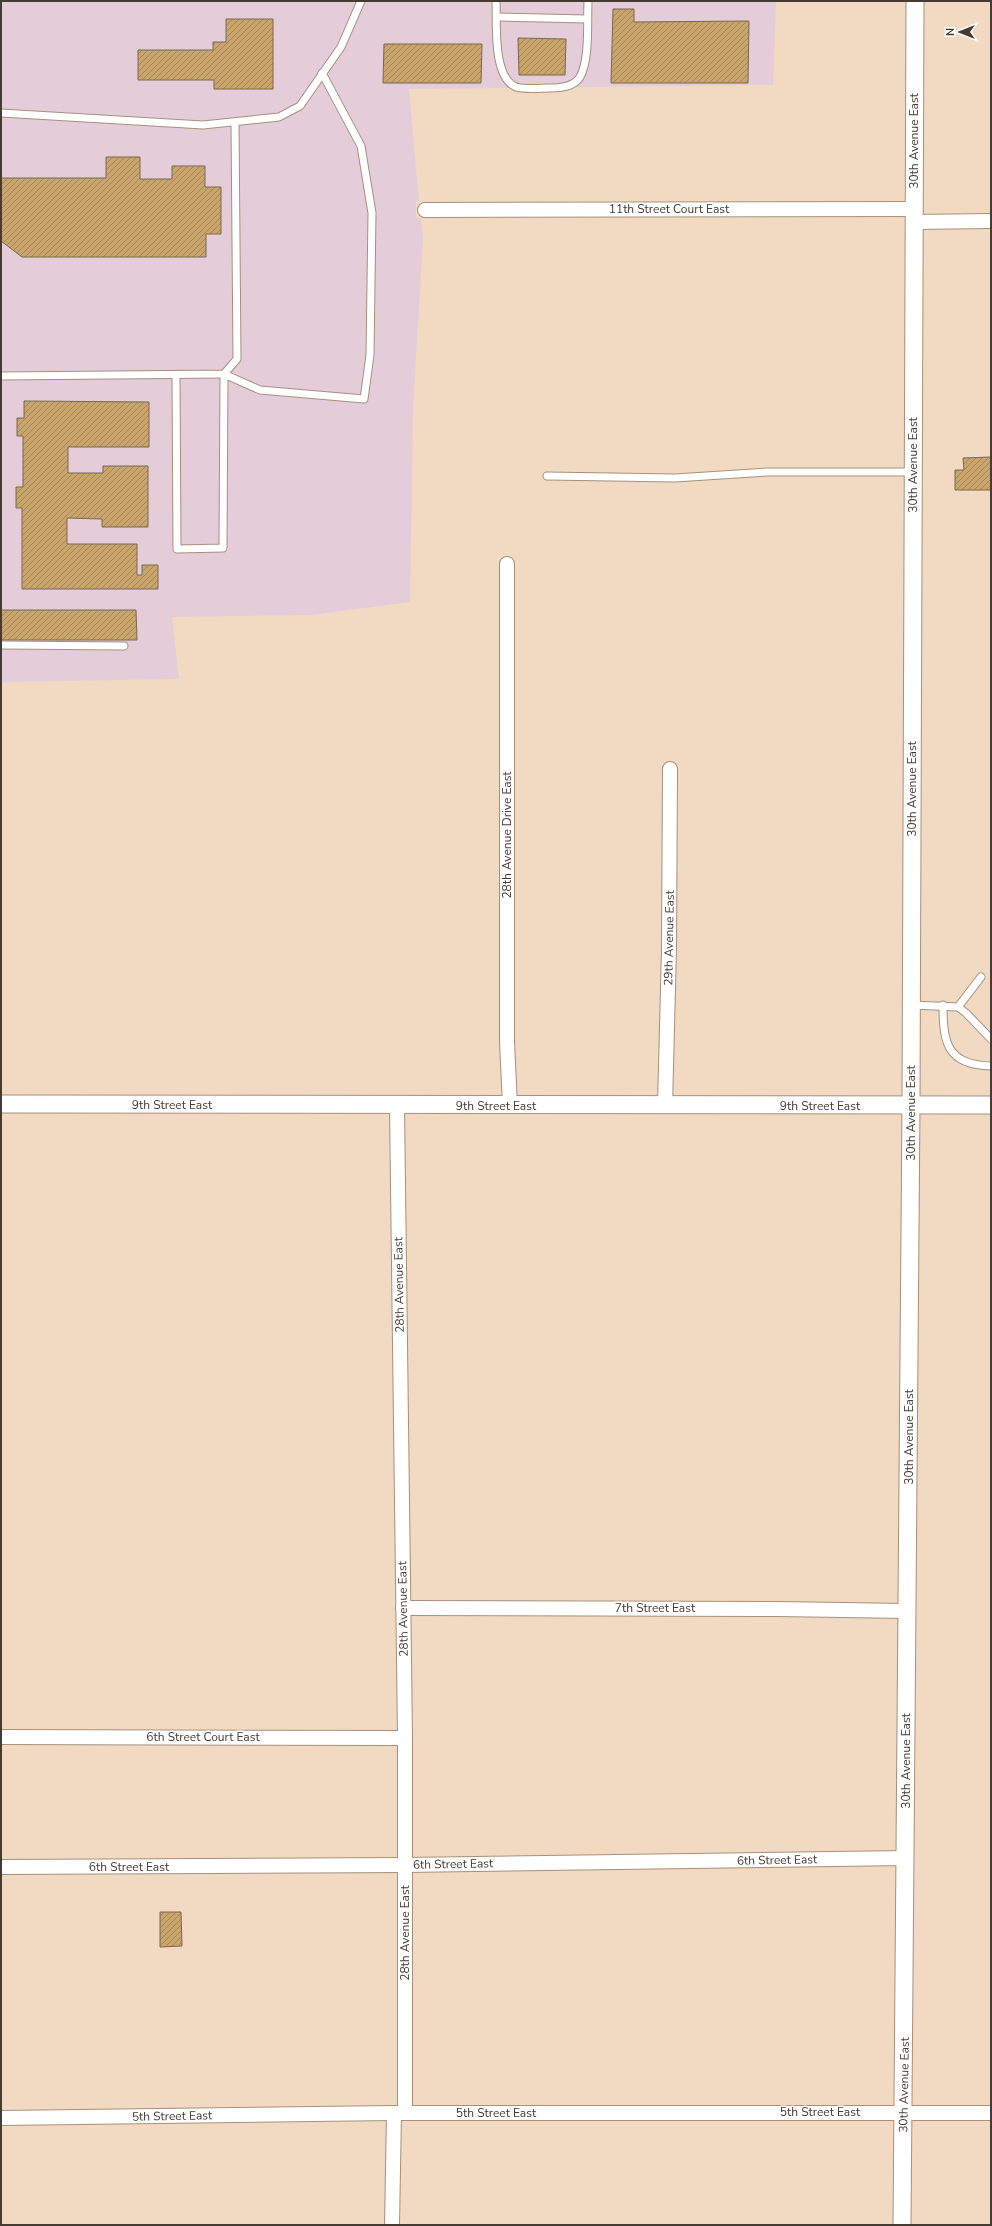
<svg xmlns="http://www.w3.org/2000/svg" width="992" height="2226" font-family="'Nunito Sans',sans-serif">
<defs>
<pattern id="building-hatch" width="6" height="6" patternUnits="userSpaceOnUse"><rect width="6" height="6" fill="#c9a56b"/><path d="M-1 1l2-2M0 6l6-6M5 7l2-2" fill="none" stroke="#a58859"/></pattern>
</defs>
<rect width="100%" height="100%" fill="#f2d9c2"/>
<polygon fill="#e4cdd9" points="1,1 776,1 773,85 409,89 419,201 416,201 416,218 421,218 423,239 413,408 410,602 311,615 172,617 179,679 1,682"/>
<g fill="url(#building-hatch)" stroke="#77684f">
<polygon points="613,9 634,9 634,22 749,21 748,83 611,83"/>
<polygon points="226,19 273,19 273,89 214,89 214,80 138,80 138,50 213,50 213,42 226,42"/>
<polygon points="518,38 566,39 565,75 519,75"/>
<polygon points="384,44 482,44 481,83 383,83"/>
<polygon points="106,157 140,157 140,179 172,179 172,166 205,166 205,187 221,187 221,234 206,234 206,257 22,257 1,241 1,178 106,178"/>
<polygon points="24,401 149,402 149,447 68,447 68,473 103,473 103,466 148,466 148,527 102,527 102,519 67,518 67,544 137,544 137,575 142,575 142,565 158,565 158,589 22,589 22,508 16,508 16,487 23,487 23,436 17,436 17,418 24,418"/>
<polygon points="991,457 991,490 955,490 955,470 964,470 963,458"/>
<polygon points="1,610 136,610 137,640 1,640"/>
<polygon points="160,1912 181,1912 182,1946 160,1947"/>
</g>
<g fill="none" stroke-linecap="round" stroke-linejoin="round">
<defs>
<g id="service">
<path d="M496 1C497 22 492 77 516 87 526 90 540 88 550 88 561 88 574 87 580 77 590 59 587 22 588 1"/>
<polyline points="497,17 587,19"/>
<polyline points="1,113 203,125 279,117 300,106 341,47 361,1"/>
<polyline points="176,375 177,549 223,548 224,374 260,390 364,399 370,355 372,213 361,146 322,73"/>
<polyline points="1,376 224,374 237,359 235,122"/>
<polyline points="547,476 675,478 767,472 913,472"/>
<polyline points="1,645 124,646"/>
<polyline points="912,1005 958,1007 966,1013 991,1039"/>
<path d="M943 1005C943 1043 947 1065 991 1066"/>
<polyline points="958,1007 981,977"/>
</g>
<g id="minor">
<polyline points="425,210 913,209"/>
<polyline points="913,222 991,221"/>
<polyline points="507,564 507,1042 510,1106"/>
<polyline points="397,1106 405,1738 405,2113"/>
<polyline points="665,1106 669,949 670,769"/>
<polyline points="403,1608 777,1609 907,1611"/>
<polyline points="1,1737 405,1738"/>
<polyline points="1,1867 405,1865 906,1858"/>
<polyline points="1,2118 394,2113 991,2113"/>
<polyline points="392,2225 394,2113"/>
</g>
<g id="tertiary">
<polyline points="1,1104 991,1105"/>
<polyline points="902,2225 911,1105 915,1"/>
</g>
</defs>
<use href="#service" stroke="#a7907a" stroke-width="9"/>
<use href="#minor" stroke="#a7907a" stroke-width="16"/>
<use href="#tertiary" stroke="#a7907a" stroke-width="19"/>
<use href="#service" stroke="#fff" stroke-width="7"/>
<use href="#minor" stroke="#fff" stroke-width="14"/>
<use href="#tertiary" stroke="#fff" stroke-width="17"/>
</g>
<g text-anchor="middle" stroke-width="3" stroke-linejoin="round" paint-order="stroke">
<g font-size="12" fill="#453b32" stroke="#fff">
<text transform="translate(914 141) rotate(-90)" y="4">30th Avenue East</text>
<text x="669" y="213">11th Street Court East</text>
<text transform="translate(913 465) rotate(-90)" y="4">30th Avenue East</text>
<text transform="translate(912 789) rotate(-90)" y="4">30th Avenue East</text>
<text transform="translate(507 835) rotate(-90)" y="4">28th Avenue Drive East</text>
<text transform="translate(669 938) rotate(-89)" y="4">29th Avenue East</text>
<text x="172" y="1109">9th Street East</text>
<text x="496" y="1110">9th Street East</text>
<text x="820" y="1110">9th Street East</text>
<text transform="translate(911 1113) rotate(-90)" y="4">30th Avenue East</text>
<text transform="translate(399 1285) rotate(-91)" y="4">28th Avenue East</text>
<text transform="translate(909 1437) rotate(-90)" y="4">30th Avenue East</text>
<text x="655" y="1612">7th Street East</text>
<text transform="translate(403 1609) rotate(-91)" y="4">28th Avenue East</text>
<text x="203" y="1741">6th Street Court East</text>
<text transform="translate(906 1761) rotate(-90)" y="4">30th Avenue East</text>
<text transform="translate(777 1860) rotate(-1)" y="4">6th Street East</text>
<text transform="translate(453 1864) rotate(-1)" y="4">6th Street East</text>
<text x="129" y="1871">6th Street East</text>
<text transform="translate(405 1933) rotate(-90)" y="4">28th Avenue East</text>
<text transform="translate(904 2085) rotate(-89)" y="4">30th Avenue East</text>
<text x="820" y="2116">5th Street East</text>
<text x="496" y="2117">5th Street East</text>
<text transform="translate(172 2116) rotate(-1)" y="4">5th Street East</text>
</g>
</g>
<rect width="992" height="2226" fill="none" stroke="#453b32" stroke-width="4"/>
<g transform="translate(960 32) rotate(270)" stroke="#ffffff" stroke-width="3" paint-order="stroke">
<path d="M0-3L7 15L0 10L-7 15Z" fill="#453b32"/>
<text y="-6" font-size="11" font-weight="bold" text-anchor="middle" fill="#453b32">N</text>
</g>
</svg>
